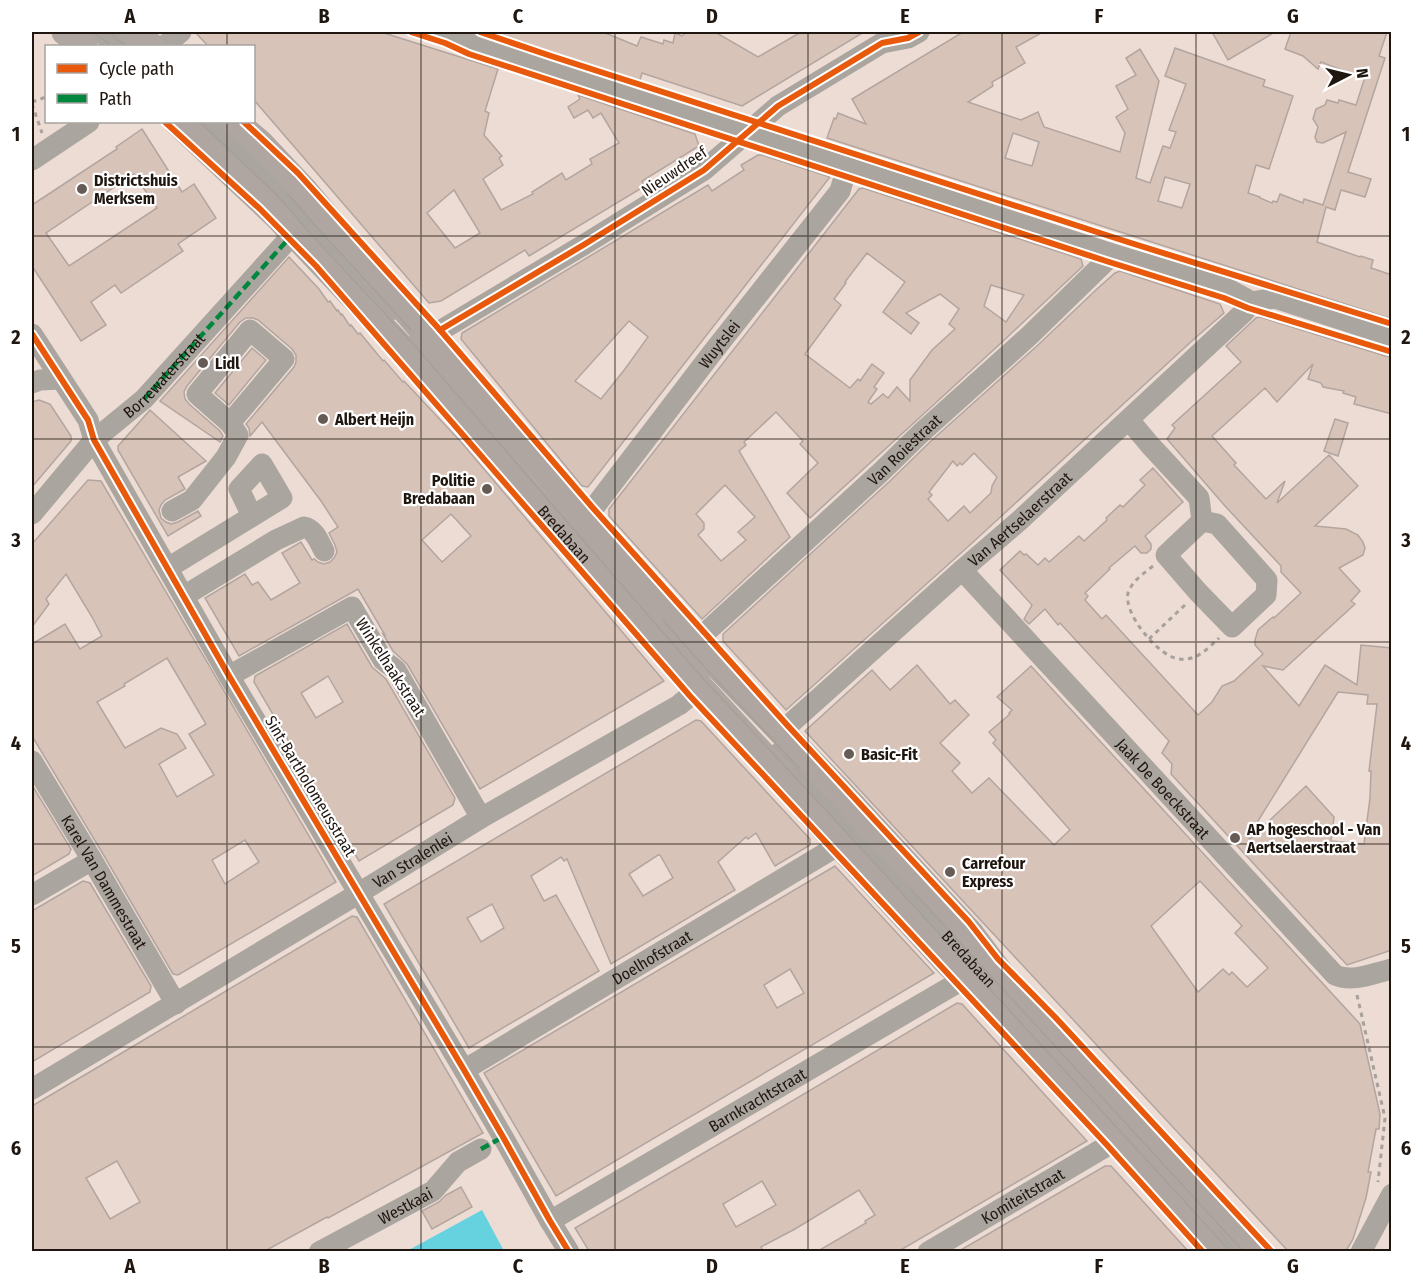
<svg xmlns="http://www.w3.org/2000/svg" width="1423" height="1283" font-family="'Fira Sans Condensed',sans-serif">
<rect width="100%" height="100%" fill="#ecdcd4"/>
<polygon fill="#66d2df" points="482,1210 504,1251 407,1251"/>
<g fill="#d8c3b8" stroke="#b2a59f" stroke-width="1.5" fill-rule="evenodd">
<path d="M195 32H381L498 69 485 111 489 113 484 135 502 156 499 158 503 165 483 179 501 210 533 194 532 192 562 173 566 180 592 164 590 159 619 143 601 113 593 118 588 110 574 118 568 107 580 99 578 95 695 134 699 146 642 181 645 186 529 256 525 250 441 301 429 303 254 100V46H208ZM454 190 480 233 455 248 427 213Z"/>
<polygon points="491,32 603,32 637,46 641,37 663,44 664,40 673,43 675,33 682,36 687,32 715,32 758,57 801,32 864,32 742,106 642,73 639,83 514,43 490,34"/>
<path d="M963 32H1043L1016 47 1025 63 992 82 993 86 968 102 1021 120 1038 112 1044 127 1120 152 1125 133 1116 117 1128 109 1116 86 1136 75 1126 58 1140 49 1159 81 1136 178 1150 183 1163 146 1170 148 1176 132 1169 130 1186 84 1165 76 1175 48 1265 80 1263 86 1293 96 1269 169 1256 165 1248 193 1260 197V198L1272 203 1273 201 1277 202 1280 194 1303 203 1304 199 1323 205 1346 132 1323 143 1317 142 1315 137 1318 127 1313 119 1316 109 1325 105 1327 100 1338 103 1339 100 1356 105 1366 74 1349 73 1321 62 1318 69 1303 56 1285 49 1291 32H1387L1379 56 1385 58 1348 172 1371 179 1365 197 1341 190 1335 210 1326 207 1317 242 1360 257 1361 256 1373 260 1371 268 1392 275V319L827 138 834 118 836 119 838 113 866 124 852 99ZM1013 133 1039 142 1032 166 1005 158ZM1165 177 1190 184 1182 208 1158 201Z"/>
<polygon points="1212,32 1275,32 1228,60"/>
<path d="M142 129 182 192 194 184 216 218 178 244 183 251 121 293 115 285 91 302 106 325 81 341 32 266V205L117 149 116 147ZM134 174 157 208 69 266 46 233Z"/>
<path d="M758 155H762L830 177 588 487 582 486 461 339 462 333 708 185 712 191 744 170 741 165ZM629 321 648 337 625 369 601 399 575 381Z"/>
<path d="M863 188 1081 259 1083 266 1001 343 810 518 787 493 818 463 800 444 803 441 776 412 744 442 746 445 739 451 790 537 702 619 609 516V509L859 189ZM867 253 905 282 883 312 911 334 919 323 906 313 940 294 959 309 949 324 955 329 932 350 910 380V401L897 387 888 398 883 394 871 404 868 402 877 389 874 387 884 373 872 364 860 381 858 379 850 388 805 354 841 305 834 299 846 283 845 282ZM991 285 1024 295 1006 322 984 306ZM725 485 755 517 738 532 746 540 721 561 698 535 704 529V523L696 514Z"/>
<path d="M289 257 319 289 328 302 330 301 337 311 338 310 341 315 342 314 350 326 351 325 358 334 360 333 383 361 384 360 403 382 404 381 462 443 664 681 480 789 407 664 393 651 383 634 385 635 358 589 239 656 205 598 245 574 252 585 258 582 271 600 300 583 282 553 301 542 312 560 314 559 318 562 324 564 330 562 334 558 337 552 335 545 329 533 338 527 321 501 262 422 250 436 249 428 246 424 294 367 296 362V355L292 349 258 320 253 318H246L240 322 187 386 184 392 185 399 189 404 220 431 223 436 220 442 160 401ZM451 514 471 536 442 562 422 540Z"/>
<path d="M1120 271 1220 304 1224 313 1194 339 971 544 786 710 723 641V634L890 481 931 441 1038 345 1098 288 1115 273ZM974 453 997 477 992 486 991 493 970 513 964 506 948 521 928 499 932 495 929 492 953 461 957 466 960 463 962 465Z"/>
<path d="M1260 317 1392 358V414L1354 404 1356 397 1343 393 1344 391 1323 387 1321 383 1308 379 1313 364 1277 402 1265 388 1212 436 1236 463 1234 465 1266 499 1285 481 1277 503 1329 455 1358 486 1315 526 1346 529 1358 535 1363 542 1365 548 1363 555 1339 568 1360 591 1351 601 1355 604 1283 670 1263 666 1299 706 1325 665 1357 685 1361 645 1392 648V950L1347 965 1171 774 1172 764 1162 753 1169 741 1060 623 1058 625 1045 609 1029 624 1024 619 1032 605 1000 570 1020 551 1024 555 1026 554 1038 565 1045 558 1049 562 1079 536 1084 541 1107 520 1106 518 1120 505 1123 507 1145 485 1140 480 1153 468 1183 502 1145 536 1151 544V549L1147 553H1141L1135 546 1109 568 1110 569 1085 593 1088 596 1085 600 1102 619 1106 615 1198 715 1212 702 1222 686 1234 681 1263 654 1255 645V640L1258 630 1273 617 1274 618 1301 593 1281 572V566L1225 506 1167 439 1175 428 1172 425 1241 362 1226 346 1256 318ZM1338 692 1368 695 1367 704H1377L1369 771H1371L1370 798 1364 844 1331 841 1334 817 1306 786 1250 839 1248 837Z"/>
<polygon points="252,348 266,360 229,405 215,393"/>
<polygon points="39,400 50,404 71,436 71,441 32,487 32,402"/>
<polygon points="150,410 206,461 178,477 185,489 165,500 161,505 159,510 161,518 166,522 171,524 178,522 198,511 201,516 168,536 118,450 118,446"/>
<polygon points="1335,419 1348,423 1338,456 1324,451"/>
<path d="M88 480 101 481 336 882 178 975 173 974 103 854 32 736V644L65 624 80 649 102 636 92 617 66 574 46 599 49 604 32 627V544ZM167 658 206 724 189 734 214 775 177 797 159 764 186 748 177 734 161 728 125 748 97 702 125 686 124 684ZM245 840 259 862 225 884 212 860Z"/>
<path d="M347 624 372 667 386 679 455 798 453 805 359 861 254 682 255 676ZM328 676 343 702 316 718 301 693Z"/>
<path d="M917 665 950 704 955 700 969 715 940 743 960 763 952 771 972 793 989 778 1054 845 1070 830 993 743 996 740 989 732 1010 714 1009 713 1012 710 997 697 1031 666 1360 1024 1380 1114 1379 1129H1376L1368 1172H1371L1366 1198 1353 1239 1346 1251H1288L805 731 872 670 890 690ZM1200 881 1242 926 1235 933 1268 968 1247 987 1232 972 1229 975 1223 969 1198 992 1151 926Z"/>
<path d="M696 720 701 721 810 839V845L775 866 756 833 748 839 746 837 718 862 735 890 611 964 567 859 564 861 561 857 531 876 544 901 556 895 599 971 469 1048 384 904ZM658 855H660L673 878 643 896 629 874ZM492 904 504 928 481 942 467 918Z"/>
<polygon points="32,785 71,849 69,854 32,876"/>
<path d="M835 866 934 973 556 1196 484 1073ZM790 969 804 993 777 1008 764 985Z"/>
<polygon points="83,881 90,883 151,986 150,992 32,1062 32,911"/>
<path d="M352 916 357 917 483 1133 328 1218 327 1217 265 1251H32V1106L110 1060ZM117 1161 140 1202 110 1219 86 1178Z"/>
<path d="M957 1003 962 1004 1087 1141 899 1251H818L866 1223 865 1221 875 1215 859 1190 795 1229 761 1247 763 1251H589L575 1228 755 1123ZM762 1181 776 1205 736 1227 723 1204Z"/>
<polygon points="1105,1166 1111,1166 1188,1251 959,1251"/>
<polygon points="461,1187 472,1207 432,1229 422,1211 439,1202 446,1195"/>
</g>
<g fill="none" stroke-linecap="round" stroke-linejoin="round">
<g stroke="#a8a09c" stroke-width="3" stroke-dasharray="4.5 4.5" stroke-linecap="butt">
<polyline points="32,102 46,97"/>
<polyline points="32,104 42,133"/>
<path d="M1153 566C1143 574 1132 581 1128 593 1123 614 1159 657 1179 659 1197 661 1207 649 1219 638"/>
<polyline points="1149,639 1186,604"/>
<polyline points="1357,995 1385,1118 1378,1182"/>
</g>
<g stroke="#aba59f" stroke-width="21">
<polyline points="100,32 119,46"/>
<polyline points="444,32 473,45 1109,253 1228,289 1252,302 1275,298 1392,336"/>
<polyline points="164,46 181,32"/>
<polyline points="206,122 279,191 389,311"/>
<polyline points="32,160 89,122"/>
<polyline points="32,334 88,420 94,440 229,676 464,1070 503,1137 550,1221 569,1252"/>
<polyline points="416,345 427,336 438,332 585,244 704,170 778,106 882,43 908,38 919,32"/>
<polyline points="32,383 40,380 61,379"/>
<polyline points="1129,420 1150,445 1199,498 1202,521 1166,555 1198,592 1232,627 1266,595 1267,580 1217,524 1202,521"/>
<polyline points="172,511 192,500 226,457 238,435 230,423 197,394 250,330 284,359 230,423"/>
<path id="s1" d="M32 514 94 440 144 399 294 233 289 220"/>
<path id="s2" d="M586 518 712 353 840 191 847 167"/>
<polyline points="168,568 282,498 262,464 239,489 252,516"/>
<path id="s3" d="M962 570 1335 975C1353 983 1374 973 1392 969"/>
<path d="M184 596 276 540 304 527C315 529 319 542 324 551"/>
<polyline points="229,676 352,607 383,660 396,670 481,818"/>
<path id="s4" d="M781 732 962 570 1019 521 1243 313 1252 302"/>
<path id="s5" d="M779 753 1008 1001"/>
<path id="s6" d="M32 761 92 860 176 1004"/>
<polyline points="32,895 92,860"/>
<path id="s7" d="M464 1070 839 845"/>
<path id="s8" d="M32 1089 346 901 481 818 679 705 690 696 699 686 698 645 704 634 881 472 922 432 1029 336 1106 261 1109 253"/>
<polyline points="1199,1210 1237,1252"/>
<path id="s9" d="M550 1221 964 979"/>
<path id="s10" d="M319 1252 433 1191 458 1162 481 1149"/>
<path id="s11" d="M928 1252 1117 1140"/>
<polyline points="1361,1252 1392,1194"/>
</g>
<g stroke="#b0a6a1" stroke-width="27">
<polyline points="65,32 84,46"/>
<polyline points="133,32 151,46"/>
<path id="s12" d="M177 122 278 217 433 381 528 493 699 686 785 779 812 815 944 959 964 979 991 1001 1203 1232 1215 1252"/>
<polyline points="235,122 260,143 305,191 366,265 678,625 839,791 971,934 1004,978 1230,1222 1256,1252"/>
</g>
<g stroke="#a69f98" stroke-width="1.5">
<polyline points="93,32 112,46"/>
<polyline points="108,32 126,46"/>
<polyline points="200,122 276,194 309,232 415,346 699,674 822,806 1231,1252"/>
<polyline points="288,194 314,224 411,330"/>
<polyline points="663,620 698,660 799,768"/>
<polyline points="911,889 1244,1252"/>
</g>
<g stroke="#00873e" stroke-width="4.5" stroke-dasharray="9 4.5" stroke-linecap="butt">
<polyline points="144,399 292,235"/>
<polyline points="481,1149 503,1137"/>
</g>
<defs>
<g id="cycleway">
<polyline points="411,32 445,43 469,54 1106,261 1224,298 1248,308 1392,352"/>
<polyline points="480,32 551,56 1131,243 1392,324"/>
<polyline points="165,122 260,209 316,266 690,696 1107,1145 1203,1252"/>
<polyline points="244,122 298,173 440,330 593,508 788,726 969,922 998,959 1055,1017 1272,1252"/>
<polyline points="440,330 585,244 704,170 778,106 882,43 908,38 919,32"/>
<polyline points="32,334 88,420 94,440 229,676 464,1070 503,1137 550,1221 569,1252"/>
</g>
</defs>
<use href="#cycleway" stroke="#fff" stroke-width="10"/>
<use href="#cycleway" stroke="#e8590c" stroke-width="6"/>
</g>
<path fill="none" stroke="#201610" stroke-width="1.5" stroke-opacity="0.55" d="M227 32V46M421 32V1252M615 32V1252M808 32V1252M1002 32V1252M1196 32V1252M227 122V1252M32 236H1392M32 439H1392M32 642H1392M32 844H1392M32 1047H1392"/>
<g fill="#675b55" stroke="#fff" stroke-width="2">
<circle cx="82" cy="189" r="6"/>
<circle cx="203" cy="363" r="6"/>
<circle cx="323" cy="419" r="6"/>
<circle cx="487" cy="489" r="6"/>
<circle cx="849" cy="754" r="6"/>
<circle cx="1235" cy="838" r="6"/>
<circle cx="950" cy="872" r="6"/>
</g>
<g text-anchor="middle" stroke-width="4.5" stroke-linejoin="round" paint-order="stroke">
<g font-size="16" fill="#201610" stroke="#fff">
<text transform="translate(674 171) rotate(-34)" y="6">Nieuwdreef</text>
<text dy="6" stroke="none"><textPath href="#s2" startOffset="219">Wuytslei</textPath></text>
<text dy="6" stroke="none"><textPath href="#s1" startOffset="192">Borrewaterstraat</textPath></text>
<text dy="6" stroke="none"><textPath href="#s8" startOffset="1106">Van Roiestraat</textPath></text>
<text dy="6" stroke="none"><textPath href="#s4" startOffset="320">Van Aertselaerstraat</textPath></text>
<text dy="6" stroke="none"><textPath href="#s12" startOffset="566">Bredabaan</textPath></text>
<text transform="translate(391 667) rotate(57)" y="6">Winkelhaakstraat</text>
<text transform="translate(311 786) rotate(59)" y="6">Sint-Bartholomeusstraat</text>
<text dy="6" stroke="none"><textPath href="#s3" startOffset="297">Jaak De Boeckstraat</textPath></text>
<text dy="6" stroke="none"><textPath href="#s8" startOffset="444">Van Stralenlei</textPath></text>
<text dy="6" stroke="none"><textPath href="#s6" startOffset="141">Karel Van Dammestraat</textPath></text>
<text dy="6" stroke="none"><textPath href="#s7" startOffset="219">Doelhofstraat</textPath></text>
<text dy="6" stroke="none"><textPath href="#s5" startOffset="280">Bredabaan</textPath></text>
<text dy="6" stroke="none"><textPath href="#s9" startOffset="240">Barnkrachtstraat</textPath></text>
<text dy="6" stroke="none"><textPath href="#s11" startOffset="110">Komiteitstraat</textPath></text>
<text dy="6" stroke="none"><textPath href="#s10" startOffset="98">Westkaai</textPath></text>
</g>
<g font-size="16" font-weight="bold" fill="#201610" stroke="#fff" text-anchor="start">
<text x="94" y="186">Districtshuis<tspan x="94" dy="18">Merksem</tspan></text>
<text x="215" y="369">Lidl</text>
<text x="335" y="425">Albert Heijn</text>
<text x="475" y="486" text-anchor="end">Politie<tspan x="475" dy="18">Bredabaan</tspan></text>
<text x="861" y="760">Basic-Fit</text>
<text x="1247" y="835">AP hogeschool - Van<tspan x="1247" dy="18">Aertselaerstraat</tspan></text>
<text x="962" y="869">Carrefour<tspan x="962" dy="18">Express</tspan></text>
</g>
</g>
<rect width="1423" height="1283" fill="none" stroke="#ffffff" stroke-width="66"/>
<rect x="45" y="45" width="210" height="78" fill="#ffffff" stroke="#a6a29f" stroke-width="1.5"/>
<rect x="57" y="64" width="30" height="9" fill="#e8590c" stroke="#a6a29f" stroke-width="1.5"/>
<text x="99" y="75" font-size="18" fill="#201610">Cycle path</text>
<rect x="57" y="94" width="30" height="9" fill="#00873e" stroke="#a6a29f" stroke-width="1.5"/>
<text x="99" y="105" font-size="18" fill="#201610">Path</text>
<g transform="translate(1348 75) rotate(83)" stroke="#ffffff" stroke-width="4.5" paint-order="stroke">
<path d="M0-4.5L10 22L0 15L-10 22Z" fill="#201610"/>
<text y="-9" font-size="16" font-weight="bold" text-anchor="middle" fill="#201610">N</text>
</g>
<rect x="33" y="33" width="1357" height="1217" fill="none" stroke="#201610" stroke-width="2"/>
<g font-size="20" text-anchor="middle" font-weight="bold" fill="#201610">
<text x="130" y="23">A</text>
<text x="324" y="23">B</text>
<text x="518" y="23">C</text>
<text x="712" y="23">D</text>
<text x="905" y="23">E</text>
<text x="1099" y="23">F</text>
<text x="1293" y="23">G</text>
<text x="16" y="141">1</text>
<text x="1406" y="141">1</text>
<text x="16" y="344">2</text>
<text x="1406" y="344">2</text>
<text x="16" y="547">3</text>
<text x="1406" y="547">3</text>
<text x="16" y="750">4</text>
<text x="1406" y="750">4</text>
<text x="16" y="953">5</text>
<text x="1406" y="953">5</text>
<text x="16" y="1155">6</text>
<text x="1406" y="1155">6</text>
<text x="130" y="1273">A</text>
<text x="324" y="1273">B</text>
<text x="518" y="1273">C</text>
<text x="712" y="1273">D</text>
<text x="905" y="1273">E</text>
<text x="1099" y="1273">F</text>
<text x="1293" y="1273">G</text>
</g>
</svg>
